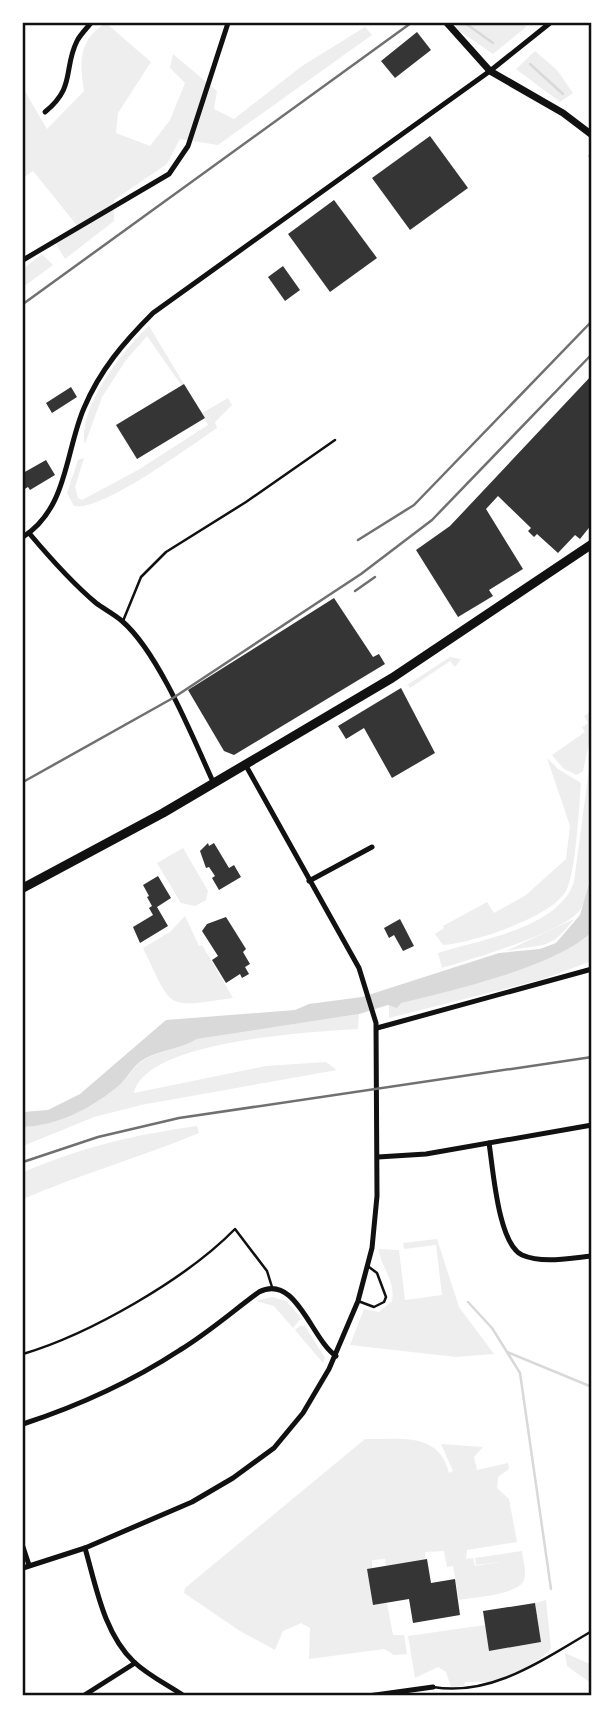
<svg xmlns="http://www.w3.org/2000/svg" width="615" height="1719" font-family="Manrope,sans-serif">
<rect width="100%" height="100%" fill="#fff"/>
<g fill="#eee">
<path d="M106 23 151 62 118 113 116 133 150 146 170 120 185 83 170 68 173 54 217 91 214 109 234 119 302 66 365 27 372 35 218 145 180 139 167 164 114 200V221L65 259 56 244 79 228 33 171 23 178V88L47 129 84 91C79 62 79 39 106 23Z"/>
<polygon points="454,23 523,23 526,27 493,54 458,30"/>
<polygon points="535,51 557,70 573,93 560,102 516,69"/>
<polygon points="42,254 53,265 23,287 23,269"/>
<path d="M149 326 184 384 182 386 147 336 126 360 102 397 85 444C78 407 123 350 149 326Z"/>
<path d="M228 398 232 405 215 422 217 428C190 446 102 512 74 506L67 493 78 460 84 458 75 487 78 498 82 500 138 470 208 425 202 413Z"/>
<polygon points="450,657 461,659 455,667 450,661 410,688 408,685 404,687"/>
<polygon points="592,710 592,729 583,771 577,775 564,769 552,755 585,732 582,727 588,723 584,716"/>
<path d="M592 746C592 779 597 886 580 910 563 933 472 959 442 968L438 953C479 940 559 928 574 882Z"/>
<path d="M547 758 558 769 581 783C579 807 576 869 567 889 554 917 472 943 443 945L435 934 444 928 443 926 487 902 494 913 526 895 566 859 570 826Z"/>
<polygon points="183,848 208,891 206,900 195,906 181,903 157,863"/>
<path d="M185 916 199 946 202 945 233 998C164 1008 173 1010 143 948L170 932Z"/>
<path d="M574 919C549 952 543 943 506 951Z"/>
<path d="M592 932V961L540 980 389 1018V1005L397 1007 400 1003C449 991 557 966 592 932Z"/>
<path d="M359 1014 358 1029C312 1032 146 1040 134 1093L266 1066 326 1062 337 1070 141 1105 94 1117 23 1146V1127C55 1125 90 1107 116 1088 128 1079 133 1065 147 1058 163 1049 181 1049 197 1039Z"/>
<path d="M197 1126 199 1133C141 1157 81 1174 23 1199V1172C84 1147 132 1135 197 1126Z"/>
<path d="M437 1239 459 1307 494 1354 456 1357 350 1345 364 1309 379 1312 392 1301C396 1278 379 1266 379 1249L399 1250 405 1300 442 1295 436 1245 404 1249 403 1243Z"/>
<polygon points="272,1297 286,1301 301,1318 293,1328 274,1306 256,1301"/>
<polygon points="300,1326 305,1326 325,1358 323,1363 295,1330"/>
<path d="M365 1439C401 1440 438 1431 449 1473L453 1471 441 1444 483 1447 474 1457 477 1470 508 1463 509 1469 498 1477 497 1488 509 1499 517 1542 467 1550 466 1559 473 1558 475 1566 500 1562 476 1565 475 1558 522 1551C523 1560 527 1572 524 1580 518 1595 474 1597 459 1600L453 1566 447 1567 444 1551 425 1552V1560L386 1566 385 1559 372 1560 373 1605 387 1603 393 1635H404L407 1654 394 1655 384 1649 309 1659 310 1628 301 1623 283 1631 275 1650 240 1631 184 1593 185 1588Z"/>
<path d="M546 1600 551 1648C544 1660 501 1682 487 1682 480 1682 472 1682 465 1682L464 1686 451 1687 446 1672 438 1667 415 1678 408 1636 485 1625 490 1651 541 1642 535 1603Z"/>
<polygon points="565,1653 592,1665 592,1684 567,1666"/>
</g>
<path fill="#d9d9d9" d="M592 873V932C555 967 451 991 401 1003L397 1008 388 1005 359 1014 197 1039C181 1049 163 1049 146 1058 132 1065 128 1079 116 1088 88 1110 58 1125 23 1127V1112L48 1110 80 1094 166 1020 295 1010 309 1004 362 997 499 953 540 949 556 943 580 915Z"/>
<g fill="none" stroke-linecap="round" stroke-linejoin="round">
<g stroke="#d9d9d9" stroke-width="2.5">
<polyline points="465,23 493,43"/>
<polyline points="530,64 563,94"/>
<polyline points="589,156 592,158"/>
<polyline points="468,1302 492,1328 507,1352 592,1387"/>
<polyline points="507,1352 520,1373 551,1589"/>
</g>
</g>
<g fill="#353535">
<polygon points="417,32 431,50 395,78 381,61"/>
<polygon points="430,136 468,188 410,230 372,178"/>
<polygon points="334,200 377,258 330,292 288,234"/>
<polygon points="283,266 300,290 285,301 268,277"/>
<polygon points="592,375 592,524 580,539 575,535 558,553 537,534 534,537 528,531 531,528 498,496 486,509 523,569 489,590 493,596 458,617 416,550 450,526"/>
<polygon points="184,384 205,418 137,459 116,425"/>
<polygon points="71,387 77,397 52,413 46,403"/>
<polygon points="46,460 55,475 30,490 28,487 23,490 23,473"/>
<polygon points="334,598 373,657 379,654 385,664 234,755 224,751 188,690"/>
<polygon points="401,688 435,753 392,778 364,728 346,739 338,726"/>
<polygon points="208,843 209,846 214,843 229,868 234,865 241,877 219,890 212,878 215,876 209,867 206,868 200,851"/>
<polygon points="158,876 171,898 157,907 168,926 140,943 133,927 153,915 149,908 152,906 147,897 149,896 143,885"/>
<polygon points="226,917 246,949 243,952 250,964 245,967 249,974 242,978 240,974 226,983 212,960 218,956 202,931 207,924"/>
<polygon points="400,919 414,946 403,951 394,935 389,938 384,928"/>
<polygon points="427,1559 431,1583 455,1579 460,1615 413,1623 409,1599 373,1605 367,1569"/>
<polygon points="535,1603 541,1642 489,1651 483,1611"/>
</g>
<g fill="none" stroke-linecap="round" stroke-linejoin="round">
<g stroke="#111" stroke-width="2.5">
<polyline points="123,621 141,577 166,552 246,502 335,440"/>
<polyline points="358,1301 374,1307 384,1302 386,1297 377,1273 369,1267"/>
<path d="M23 1354C90 1334 186 1279 235 1229L267 1271 272 1287"/>
<path d="M433 1687C492 1697 544 1659 592 1631"/>
</g>
<g stroke="#111" stroke-width="5">
<path d="M45 112C76 87 63 69 77 41 80 35 86 29 91 23"/>
<polyline points="23,260 169,174 188,146 228,23"/>
<path d="M29 533C50 558 71 582 96 603 104 609 114 614 122 621 159 653 193 738 214 784"/>
<path d="M23 537C68 508 65 452 84 408 100 370 124 342 153 313L490 71 550 23"/>
<polyline points="309,881 372,847"/>
<polyline points="377,1028 592,969"/>
<path d="M489 1143C493 1168 498 1244 522 1255 543 1264 570 1258 592 1256"/>
<polyline points="378,1157 426,1154 592,1125"/>
<path d="M23 1424C78 1406 131 1382 180 1350 208 1333 233 1311 259 1292 296 1273 311 1339 336 1356"/>
<polyline points="23,1547 29,1565"/>
<path d="M85 1548C96 1586 104 1634 134 1662 149 1676 168 1685 184 1696"/>
<polyline points="23,1568 85,1548 192,1502 233,1478 274,1448 303,1413 329,1369 358,1301 372,1248 377,1196 376,1023 359,968 245,764"/>
<polyline points="83,1696 135,1663"/>
<polyline points="368,1696 433,1687"/>
</g>
<polyline stroke="#111" stroke-width="7" points="447,23 490,71 563,113 592,135"/>
<polyline stroke="#111" stroke-width="9" points="23,888 163,813 392,678 592,544"/>
<g stroke="#707070" stroke-width="2.5">
<polyline points="23,304 411,23"/>
<polyline points="358,540 414,505 592,321"/>
<polyline points="355,591 375,577"/>
<polyline points="23,782 173,698 361,574 432,520 592,354"/>
<polyline points="23,1162 98,1137 179,1118 592,1057"/>
</g>
</g>
<rect width="615" height="1719" fill="none" stroke="#ffffff" stroke-width="49"/>
<rect x="24" y="24" width="566" height="1670" fill="none" stroke="#111" stroke-width="2.5"/>
</svg>
